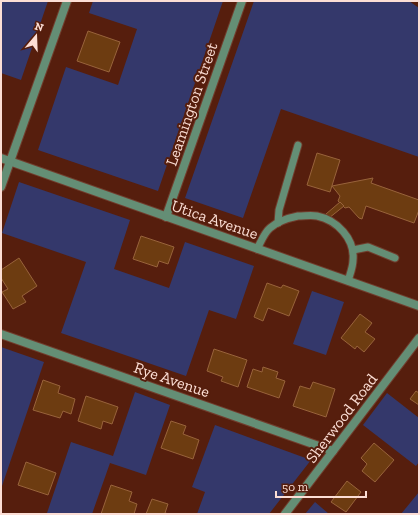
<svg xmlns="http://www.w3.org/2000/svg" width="420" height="515" font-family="'Zilla Slab',serif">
<rect width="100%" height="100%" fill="#561e0d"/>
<g fill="#34386b">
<polygon points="1,1 48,1 21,80 1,73"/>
<polygon points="93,1 223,1 158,191 38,150 66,67 118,85 137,29 89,13"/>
<polygon points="254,1 409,1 419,8 419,157 281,109 243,218 185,198"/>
<polygon points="19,182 130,220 114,269 169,288 185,242 254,266 236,319 209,310 186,376 61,333 86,262 2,233"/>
<polygon points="312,291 344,302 326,355 293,344"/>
<polygon points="1,347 44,362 1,489"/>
<polygon points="135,392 170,405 146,475 110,463 92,514 50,514 47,513 71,442 113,456"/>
<polygon points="387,393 419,418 419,462 416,466 363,425"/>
<polygon points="215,425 311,460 269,514 197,514 205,492 192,487"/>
<polygon points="419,492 419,514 401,514"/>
<polygon points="315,502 329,514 305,514"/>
</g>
<g fill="#6d3c11" stroke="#98633b">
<polygon points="88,31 120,42 109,72 77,61"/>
<polygon points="317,153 340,160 330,192 307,185"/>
<polygon points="373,178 371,183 419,200 419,210 414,223 366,206 362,219 359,218 349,207 345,208 338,201 340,196 332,186"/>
<polygon points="340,202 344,206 329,218 326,214"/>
<polygon points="141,236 174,247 168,264 159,261 157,267 133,259"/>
<polygon points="19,258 37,286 22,296 26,302 13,309 2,292 8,289 1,278 1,270"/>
<polygon points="267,283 281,288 283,285 299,291 289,316 268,308 263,321 254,317"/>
<polygon points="360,314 372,323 365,332 375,339 364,352 357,346 355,349 341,338"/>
<polygon points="214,349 247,360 238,387 221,381 223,377 207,371"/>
<polygon points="263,367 278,372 276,378 285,381 279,398 247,387 253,369 262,372"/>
<polygon points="43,380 60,386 58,393 75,399 71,414 63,411 60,418 33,410"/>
<polygon points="313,382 335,389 326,417 293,406 300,386 310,389"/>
<polygon points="416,391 419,393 419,405 410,399"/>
<polygon points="86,396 118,407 112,424 103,421 101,429 78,421"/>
<polygon points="171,421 186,426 183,434 199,440 193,459 161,448"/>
<polygon points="374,443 394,460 375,482 362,471 367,464 361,458"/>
<polygon points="26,462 56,473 48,495 18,485"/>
<polygon points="347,481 361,492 346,512 331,502"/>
<polygon points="111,485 132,492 129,501 137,504 134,514 101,514"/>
<polygon points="152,499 168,504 165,513 169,514 146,514"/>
</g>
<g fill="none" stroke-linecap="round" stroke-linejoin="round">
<defs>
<g id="service">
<polyline points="278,223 279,210 298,145"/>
<path d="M257 249C261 242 264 233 270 228 278 221 288 218 298 216 305 216 311 215 317 216 337 220 355 239 353 260 353 267 350 274 348 281"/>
<polyline points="353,250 368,247 395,258"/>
</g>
<g id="minor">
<polyline points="1,158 419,306"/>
<polyline points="1,187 67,1"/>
<polyline points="166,217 242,1"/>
<polyline points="1,334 333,451"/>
<polyline points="285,514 419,338"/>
</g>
</defs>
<use href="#service" stroke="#713d2d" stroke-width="9"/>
<use href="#minor" stroke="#713d2d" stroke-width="10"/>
<use href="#service" stroke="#648e75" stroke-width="7"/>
<use href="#minor" stroke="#648e75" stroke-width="8"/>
</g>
<g text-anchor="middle" stroke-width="4" stroke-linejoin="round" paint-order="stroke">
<g font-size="16" fill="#fcded5" stroke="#561e0d">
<text transform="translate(191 104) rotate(-71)" y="6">Leamington Street</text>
<text transform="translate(215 219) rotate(19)" y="6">Utica Avenue</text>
<text transform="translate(172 379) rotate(19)" y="6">Rye Avenue</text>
<text transform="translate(341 418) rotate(-53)" y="6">Sherwood Road</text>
</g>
</g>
<rect width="420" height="515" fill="none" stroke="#fcded5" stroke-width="4"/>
<g transform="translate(36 36) rotate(19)" stroke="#561e0d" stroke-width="3" paint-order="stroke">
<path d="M0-3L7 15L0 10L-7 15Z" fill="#fcded5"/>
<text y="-6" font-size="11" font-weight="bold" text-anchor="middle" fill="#fcded5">N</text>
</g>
<path d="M276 491v6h90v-6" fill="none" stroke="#fcded5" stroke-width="2"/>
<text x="282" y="491" font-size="12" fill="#fcded5" stroke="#561e0d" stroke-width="3" paint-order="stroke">50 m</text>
</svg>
